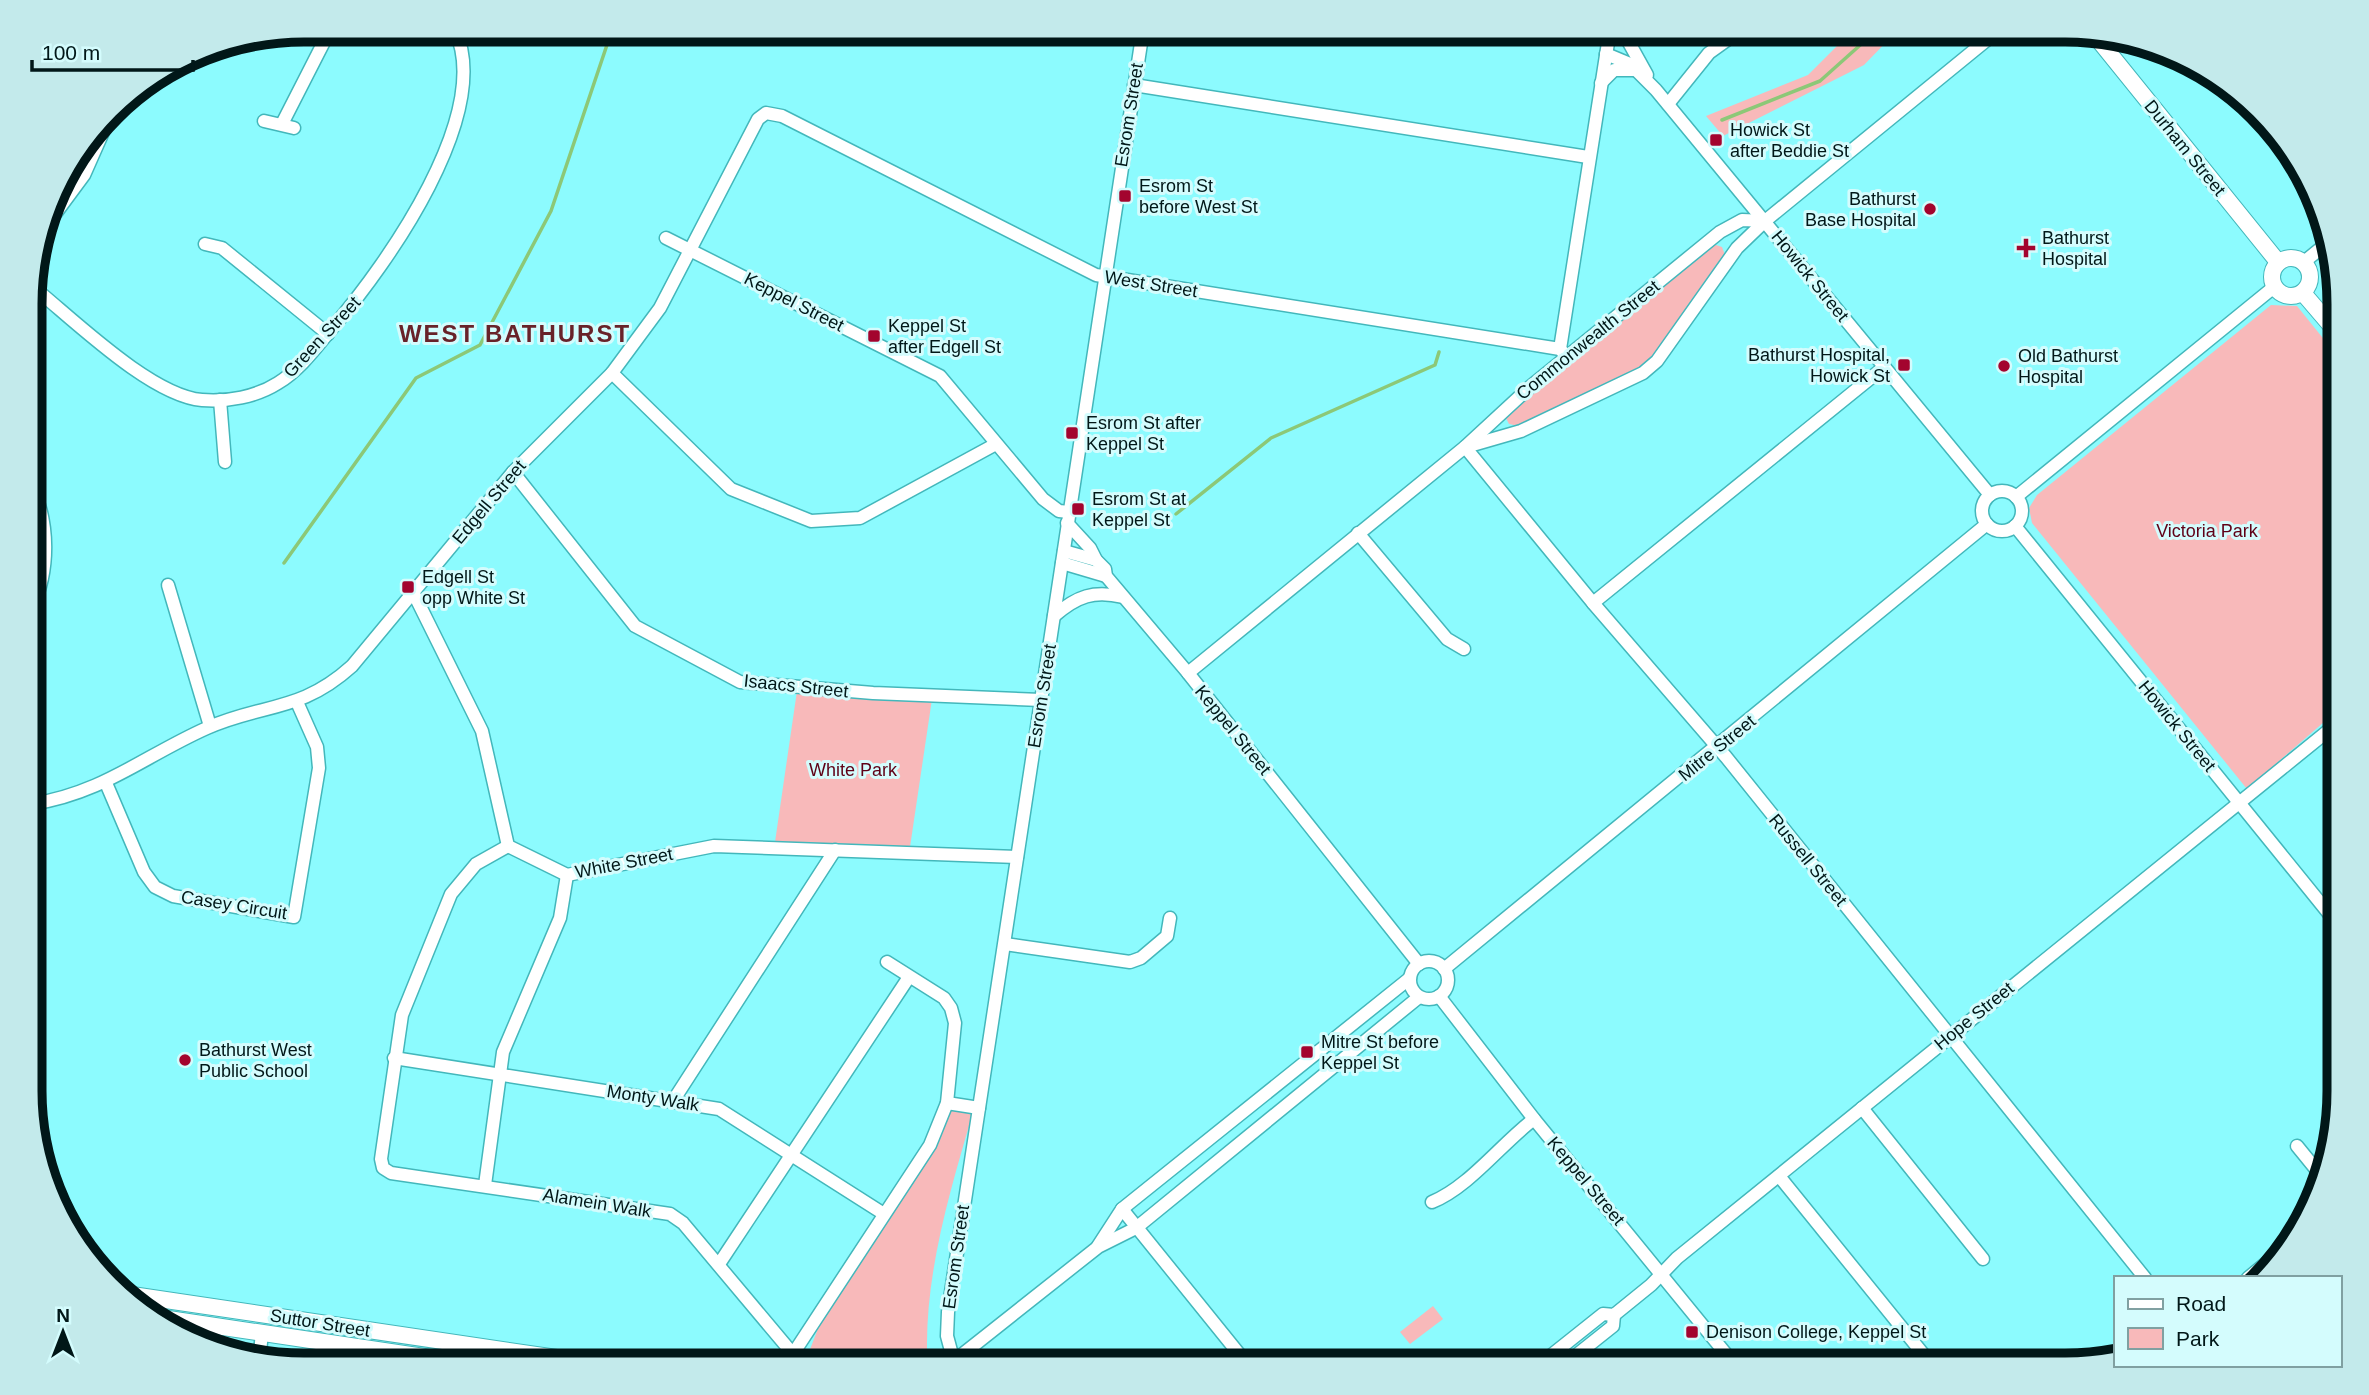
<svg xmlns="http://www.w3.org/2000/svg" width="2369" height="1395" font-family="Arial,sans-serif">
<rect width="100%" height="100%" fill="#8cfbfe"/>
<g fill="#f8b9ba">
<polygon points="1853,30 1898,30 1864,65 1723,136 1706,116 1808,75"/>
<polygon points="1713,244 1722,247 1725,255 1655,354 1642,368 1519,426 1509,424 1506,418 1508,412"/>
<polygon points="2271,305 2297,306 2339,358 2339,709 2247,789 2032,523 2029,508 2037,495"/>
<polygon points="797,691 932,699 910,847 775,842"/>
<path d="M945 1109 973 1112C951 1188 926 1269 927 1349L913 1365H804L819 1326Z"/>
<polygon points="1433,1306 1443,1319 1410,1344 1400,1332"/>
</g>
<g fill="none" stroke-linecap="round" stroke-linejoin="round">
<g stroke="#8cc877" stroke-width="3.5">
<polyline points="1722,120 1820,81 1877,30"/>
<polyline points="1176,514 1271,438 1435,365 1439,352"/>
<polyline points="284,563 416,378 480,345 551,211 612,30"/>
</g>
<defs>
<g id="minor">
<polyline points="1622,30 1647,75"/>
<polyline points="459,37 479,30"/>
<polyline points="1606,54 1630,64 1656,90 1990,495"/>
<polyline points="1601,83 1614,70 1636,70"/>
<polyline points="1134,85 1588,157"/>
<polyline points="1668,104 1709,53 1741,30"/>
<polyline points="264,121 294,128"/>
<polyline points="282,124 330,30"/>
<polyline points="44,229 84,175 111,114"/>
<polyline points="666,238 940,376 1043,499 1059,511 1069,512"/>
<polyline points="205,244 222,248 328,334"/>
<polyline points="2304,262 2326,244"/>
<path d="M32 286C73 319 151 396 202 400 228 402 256 397 278 383 301 369 317 346 334 326 387 264 494 114 455 30"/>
<polyline points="1560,349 1610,30"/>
<polyline points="612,373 731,489 811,521 860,518 996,444"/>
<polyline points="220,400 225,462"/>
<polyline points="1469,446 1521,431 1643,373 1657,361 1737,248 1765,221 1999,30"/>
<polyline points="1465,447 1593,603 1726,757 2145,1278"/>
<polyline points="513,472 635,626 740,682 873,693 1041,700"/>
<path d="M32 486C49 523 50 570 32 608"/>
<circle cx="2002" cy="511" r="20"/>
<polyline points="2016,497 2274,287"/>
<polyline points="1067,523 1090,548 1096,560"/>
<polyline points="2015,526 2339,926"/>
<polyline points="1358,533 1447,639 1464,649"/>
<polyline points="1064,551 1096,560 1105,569 1106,576 1188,673 1419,964"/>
<polyline points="1062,563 1106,576"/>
<polyline points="168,585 210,726"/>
<polyline points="414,594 482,731 508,846 567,875 714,846 1017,857"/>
<polyline points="1593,603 1883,368"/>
<path d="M1054 616C1077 596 1094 590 1123 597"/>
<polyline points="1188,673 1465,447 1531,386 1720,232 1742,220 1765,221"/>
<polyline points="106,783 144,872 155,887 173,896 294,917 319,768 317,747 297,702"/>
<path d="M32 804C103 793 144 756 207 728 263 703 300 713 352 666L513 472 612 373 660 308 758 119 766 113 782 116 1096 275 1560 349 1567 357"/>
<polyline points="508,846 476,864 451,894 402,1015 381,1159 383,1168 391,1173 670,1214 683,1223 793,1354"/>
<polyline points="1005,944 1130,962 1141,958 1167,936 1170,918"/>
<circle cx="1429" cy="980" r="19"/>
<polyline points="1444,969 1987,524"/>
<polyline points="1439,996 1534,1119 1735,1365"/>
<polyline points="394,1058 719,1109 884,1214"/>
<polyline points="673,1101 835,850"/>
<polyline points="947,1103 979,1108"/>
<polyline points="1862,1108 1983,1259"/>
<polyline points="2297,1146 2319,1173"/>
<polyline points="1779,1176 1932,1365"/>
<polyline points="485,1185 503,1052 560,918 567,875"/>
<path d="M1432 1202C1469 1187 1501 1144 1534 1119"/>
<polyline points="1122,1209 1248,1365"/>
<polyline points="1098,1246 1122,1209 1410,978"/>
<polyline points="719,1264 909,977"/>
<polyline points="2248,1278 2293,1241"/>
<polyline points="259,1359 262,1334"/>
<polyline points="954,1362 947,1336 948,1312 1143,30"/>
<polyline points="793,1365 793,1354 930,1145 947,1103 955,1023 951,1008 944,998 887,962"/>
<polyline points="949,1365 1098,1247 1136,1228 1419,997"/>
<polyline points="1539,1365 1603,1314 1614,1315 1651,1285 1677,1258 2339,722"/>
<polyline points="1564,1365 1613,1326 1614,1315"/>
</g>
<g id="major">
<polyline points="2093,33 2278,262"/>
<circle cx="2291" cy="277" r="19"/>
<polyline points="2303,293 2339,335"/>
<polyline points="132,1295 584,1362 591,1365"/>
<polyline points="155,1317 478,1365"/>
</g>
</defs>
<use href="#minor" stroke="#43b7bb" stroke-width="15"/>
<use href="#major" stroke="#43b7bb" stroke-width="18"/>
<use href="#minor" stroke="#fff" stroke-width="12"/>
<use href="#major" stroke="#fff" stroke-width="16"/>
</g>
<g fill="#a3042e" stroke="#d4fcfd" stroke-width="2.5">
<rect x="1709" y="133" width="14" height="14" rx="3.5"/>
<rect x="1118" y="189" width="14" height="14" rx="3.5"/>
<circle cx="1930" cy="209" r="7"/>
<path d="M2022.5 237.5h7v7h7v7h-7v7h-7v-7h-7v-7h7z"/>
<rect x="867" y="329" width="14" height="14" rx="3.5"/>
<rect x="1897" y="358" width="14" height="14" rx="3.5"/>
<circle cx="2004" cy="366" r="7"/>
<rect x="1065" y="426" width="14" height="14" rx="3.5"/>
<rect x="1071" y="502" width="14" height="14" rx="3.5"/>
<rect x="401" y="580" width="14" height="14" rx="3.5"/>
<rect x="1300" y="1045" width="14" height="14" rx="3.5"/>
<circle cx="185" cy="1060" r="7"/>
<rect x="1685" y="1325" width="14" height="14" rx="3.5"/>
</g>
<g text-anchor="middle" stroke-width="6" stroke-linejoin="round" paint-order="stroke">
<g font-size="18" fill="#011718" stroke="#d4fcfd">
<text transform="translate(1129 115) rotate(-81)" y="6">Esrom Street</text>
<text transform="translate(2185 148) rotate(51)" y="6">Durham Street</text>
<text transform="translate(1810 276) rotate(51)" y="6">Howick Street</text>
<text transform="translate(1151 284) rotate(9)" y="6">West Street</text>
<text transform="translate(794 302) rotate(27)" y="6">Keppel Street</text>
<text transform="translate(322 337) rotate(-47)" y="6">Green Street</text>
<text transform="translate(1588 340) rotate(-39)" y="6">Commonwealth Street</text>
<text transform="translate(489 502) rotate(-50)" y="6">Edgell Street</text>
<text transform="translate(796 686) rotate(6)" y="6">Isaacs Street</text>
<text transform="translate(1042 696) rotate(-81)" y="6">Esrom Street</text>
<text transform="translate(2177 726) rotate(51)" y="6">Howick Street</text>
<text transform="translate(1233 730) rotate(51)" y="6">Keppel Street</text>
<text transform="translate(1717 748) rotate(-39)" y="6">Mitre Street</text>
<text transform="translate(1808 860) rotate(51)" y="6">Russell Street</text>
<text transform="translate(624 863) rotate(-11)" y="6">White Street</text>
<text transform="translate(234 905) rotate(9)" y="6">Casey Circuit</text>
<text transform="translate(1974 1016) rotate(-39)" y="6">Hope Street</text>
<text transform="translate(653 1098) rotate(9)" y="6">Monty Walk</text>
<text transform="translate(1586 1181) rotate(50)" y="6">Keppel Street</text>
<text transform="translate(597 1203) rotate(9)" y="6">Alamein Walk</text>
<text transform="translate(956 1257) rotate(-82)" y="6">Esrom Street</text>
<text transform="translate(320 1323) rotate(9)" y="6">Suttor Street</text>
</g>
<g font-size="18" fill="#011718" stroke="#d4fcfd" text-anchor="start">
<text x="1730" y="136">Howick St<tspan x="1730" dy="21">after Beddie St</tspan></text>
<text x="1139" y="192">Esrom St<tspan x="1139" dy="21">before West St</tspan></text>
<text x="1916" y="205" text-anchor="end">Bathurst<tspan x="1916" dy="21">Base Hospital</tspan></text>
<text x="2042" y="244">Bathurst<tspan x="2042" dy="21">Hospital</tspan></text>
<text x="888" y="332">Keppel St<tspan x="888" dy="21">after Edgell St</tspan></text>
<text x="1890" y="361" text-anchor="end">Bathurst Hospital,<tspan x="1890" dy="21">Howick St</tspan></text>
<text x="2018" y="362">Old Bathurst<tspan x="2018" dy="21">Hospital</tspan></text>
<text x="1086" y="429">Esrom St after<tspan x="1086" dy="21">Keppel St</tspan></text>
<text x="1092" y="505">Esrom St at<tspan x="1092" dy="21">Keppel St</tspan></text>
<text x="422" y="583">Edgell St<tspan x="422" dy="21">opp White St</tspan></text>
<text x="1321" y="1048">Mitre St before<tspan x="1321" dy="21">Keppel St</tspan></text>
<text x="199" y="1056">Bathurst West<tspan x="199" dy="21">Public School</tspan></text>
<text x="1706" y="1338">Denison College, Keppel St</text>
</g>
<g font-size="18" fill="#5f0016" stroke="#d4fcfd">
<text x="2207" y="537">Victoria Park</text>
<text x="853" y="776">White Park</text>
</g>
<g font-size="24" font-weight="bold" letter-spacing="2" fill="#682229" stroke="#d4fcfd">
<text x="515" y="342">WEST BATHURST</text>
</g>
</g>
<path d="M0 0H2369V1395H0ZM304 42H2065A262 262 0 0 1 2327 304V1091A262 262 0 0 1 2065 1353H304A262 262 0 0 1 42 1091V304A262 262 0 0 1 304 42Z" fill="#c3eaeb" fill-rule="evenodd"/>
<path fill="none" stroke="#011718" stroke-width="9" d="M304 42H2065A262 262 0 0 1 2327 304V1091A262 262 0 0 1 2065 1353H304A262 262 0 0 1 42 1091V304A262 262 0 0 1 304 42Z"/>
<rect x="2114" y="1276" width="228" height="91" fill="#d4fcfd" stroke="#80a0a1" stroke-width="2"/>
<rect x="2128" y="1299" width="35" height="10" fill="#ffffff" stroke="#80a0a1" stroke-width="2"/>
<text x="2176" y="1311" font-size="21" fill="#011718">Road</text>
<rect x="2128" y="1328" width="35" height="21" fill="#f8b9ba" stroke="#80a0a1" stroke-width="2"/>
<text x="2176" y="1346" font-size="21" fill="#011718">Park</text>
<g transform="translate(63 1332)" stroke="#d4fcfd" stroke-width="5" paint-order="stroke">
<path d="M0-5L12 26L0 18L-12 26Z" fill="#011718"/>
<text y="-10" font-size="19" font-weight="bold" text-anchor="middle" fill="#011718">N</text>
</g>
<path d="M32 60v10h161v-10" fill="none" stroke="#011718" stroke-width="3.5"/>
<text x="42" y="60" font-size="21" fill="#011718" stroke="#d4fcfd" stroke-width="5" paint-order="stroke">100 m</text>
</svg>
